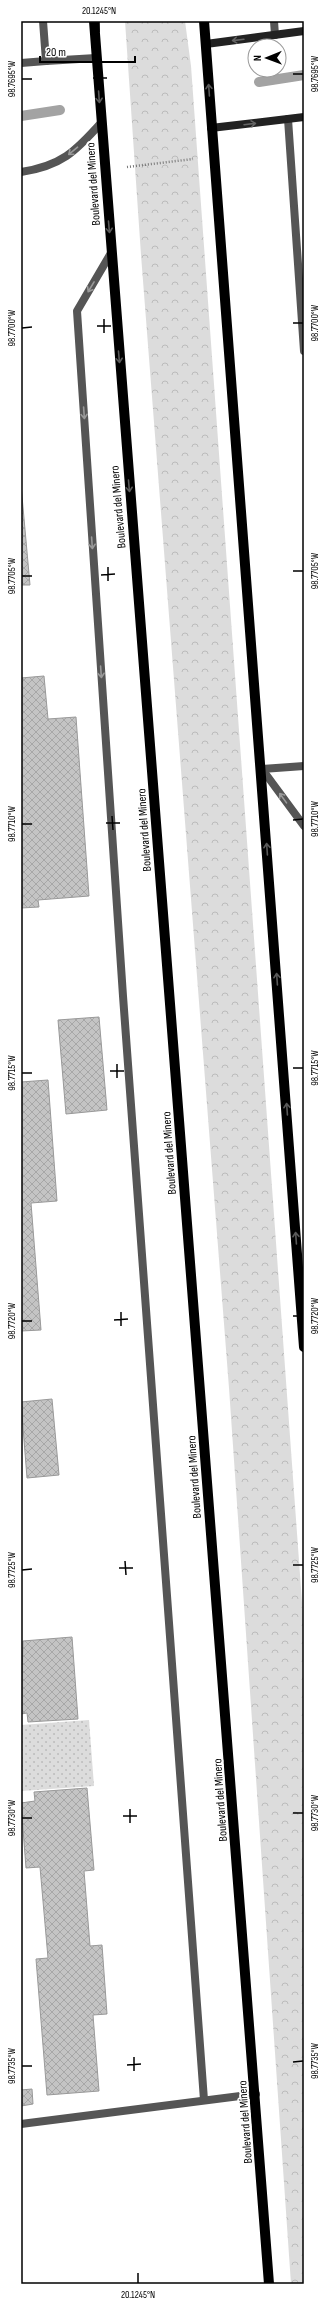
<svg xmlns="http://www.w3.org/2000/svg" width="325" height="2305" font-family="'Sofia Sans Condensed',sans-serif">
<defs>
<pattern id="forest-crowns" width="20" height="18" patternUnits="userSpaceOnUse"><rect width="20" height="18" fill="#dcdcdc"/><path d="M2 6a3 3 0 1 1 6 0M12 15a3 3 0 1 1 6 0" fill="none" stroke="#bbb"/></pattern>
<pattern id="garden-dots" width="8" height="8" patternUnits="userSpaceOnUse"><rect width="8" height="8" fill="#dcdcdc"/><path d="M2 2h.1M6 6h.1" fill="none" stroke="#bbb" stroke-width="1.8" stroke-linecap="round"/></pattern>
<pattern id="building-cross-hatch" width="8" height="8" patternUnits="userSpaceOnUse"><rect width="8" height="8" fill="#c4c4c4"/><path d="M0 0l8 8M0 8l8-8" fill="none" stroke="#a7a7a7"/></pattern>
</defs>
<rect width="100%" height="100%" fill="#fff"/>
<polygon fill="url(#forest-crowns)" points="125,21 185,21 191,66 304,1630 304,2284 291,2284 229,1388 141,255"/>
<polygon fill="url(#garden-dots)" points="89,1720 94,1786 21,1791 21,1725"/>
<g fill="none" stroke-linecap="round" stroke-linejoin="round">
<g stroke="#a3a3a3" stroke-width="10">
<polyline points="259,82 304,75"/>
<polyline points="21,116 60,110"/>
</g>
</g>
<g fill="url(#building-cross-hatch)" stroke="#999">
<polygon points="21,485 30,585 21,585"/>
<polygon points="44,676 48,719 76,717 89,896 38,900 39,907 21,908 21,678"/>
<polygon points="99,1017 107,1110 66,1114 58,1020"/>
<polygon points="48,1080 57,1201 31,1203 41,1330 21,1331 21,1082"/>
<polygon points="52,1399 59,1475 27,1478 21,1402"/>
<polygon points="72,1637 78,1719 28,1722 27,1713 21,1714 23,1641"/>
<polygon points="87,1788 94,1870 84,1871 90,1946 102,1945 107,2014 93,2015 99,2091 47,2095 36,1959 48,1958 40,1867 26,1868 21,1803 35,1801 34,1792"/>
<polygon points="32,2089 33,2104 21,2106 21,2090"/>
</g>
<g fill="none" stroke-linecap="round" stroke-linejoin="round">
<polyline stroke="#777" stroke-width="2.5" stroke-dasharray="1 2" stroke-linecap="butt" points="127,167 193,159"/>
<g stroke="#555" stroke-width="8">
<polyline points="43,21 46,61 96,58"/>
<polyline points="274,21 275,35"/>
<polyline points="21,63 46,61"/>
<polyline points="288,119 304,351"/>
<path d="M21 172C61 166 75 152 101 123"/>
<polyline points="111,253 77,311 123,996 204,2100"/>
<polyline points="262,769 304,826"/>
<polyline points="21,2124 256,2094"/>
</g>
<polyline stroke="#555" stroke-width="8" points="262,769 304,766"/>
<g stroke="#222" stroke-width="8">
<polyline points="206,44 304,31"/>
<polyline points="211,128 304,117"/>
</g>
<g stroke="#000" stroke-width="10">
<polyline points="94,21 269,2284"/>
<polyline points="204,21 304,1347"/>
</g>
</g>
<defs><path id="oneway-shaft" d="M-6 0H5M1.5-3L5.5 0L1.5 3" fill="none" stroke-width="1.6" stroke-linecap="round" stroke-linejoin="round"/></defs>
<g stroke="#646464">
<use href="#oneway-shaft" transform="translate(238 40) rotate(173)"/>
<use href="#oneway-shaft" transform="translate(250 124) rotate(-7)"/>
</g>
<g stroke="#595959">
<use href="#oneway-shaft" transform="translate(209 90) rotate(-94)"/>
<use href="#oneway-shaft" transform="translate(99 97) rotate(86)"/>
<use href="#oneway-shaft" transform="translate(109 227) rotate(85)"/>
<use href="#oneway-shaft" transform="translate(119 357) rotate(85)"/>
<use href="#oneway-shaft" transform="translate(129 486) rotate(85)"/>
<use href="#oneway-shaft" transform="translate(267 849) rotate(-94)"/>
<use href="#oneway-shaft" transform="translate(277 979) rotate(-94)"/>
<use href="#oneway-shaft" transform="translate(287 1109) rotate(-94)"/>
<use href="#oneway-shaft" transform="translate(296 1238) rotate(-94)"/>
</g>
<g stroke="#999">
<use href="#oneway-shaft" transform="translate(73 151) rotate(140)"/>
<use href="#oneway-shaft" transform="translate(91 287) rotate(121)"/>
<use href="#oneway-shaft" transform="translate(84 413) rotate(86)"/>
<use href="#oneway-shaft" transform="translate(92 543) rotate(86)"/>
<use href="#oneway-shaft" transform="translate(101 672) rotate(86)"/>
<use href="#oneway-shaft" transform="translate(283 798) rotate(-126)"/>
</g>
<path fill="none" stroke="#000" stroke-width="1.5" d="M99 22V32M99 71 100 85M293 74H303M93 78H107M22 79H32M104 319V333M293 323H303M97 326H111M22 328 32 327M108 567V581M293 571H303M101 575 115 574M22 576H32M112 816 113 830M293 820 303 819M106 823H120M22 824H32M117 1064V1078M293 1068H303M110 1071H124M22 1073H32M121 1312V1326M293 1316H303M114 1320 128 1319M22 1321H32M125 1561 126 1575M293 1565H303M119 1568H133M22 1570 32 1569M130 1809V1823M293 1813H303M123 1816H137M22 1818H32M134 2057V2071M293 2062 303 2061M127 2065 141 2064M22 2066H32M138 2273V2283"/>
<g text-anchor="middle" stroke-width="4" stroke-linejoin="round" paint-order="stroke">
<g font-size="12" fill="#000" stroke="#fff">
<text transform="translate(93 184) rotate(-94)" y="4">Boulevard del Minero</text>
<text transform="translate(118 507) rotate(-95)" y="4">Boulevard del Minero</text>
<text transform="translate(144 830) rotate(-94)" y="4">Boulevard del Minero</text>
<text transform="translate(169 1153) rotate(-94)" y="4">Boulevard del Minero</text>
<text transform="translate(194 1477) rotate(-94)" y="4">Boulevard del Minero</text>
<text transform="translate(220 1800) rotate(-94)" y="4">Boulevard del Minero</text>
<text transform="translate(245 2122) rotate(-94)" y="4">Boulevard del Minero</text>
</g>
</g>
<rect width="325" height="2305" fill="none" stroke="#ffffff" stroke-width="44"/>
<g transform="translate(267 58) rotate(269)"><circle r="19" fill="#ffffff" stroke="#999999"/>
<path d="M0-3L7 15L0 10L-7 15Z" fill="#000000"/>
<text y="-6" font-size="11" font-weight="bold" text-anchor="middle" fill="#000000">N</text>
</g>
<path d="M40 56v6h95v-6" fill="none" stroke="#000000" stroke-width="2"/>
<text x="46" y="56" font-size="12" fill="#000000" stroke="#ffffff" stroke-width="3" paint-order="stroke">20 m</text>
<rect x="22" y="22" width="281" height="2261" fill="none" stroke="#000" stroke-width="1.5"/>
<g font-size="10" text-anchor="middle" fill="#000">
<text x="99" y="14">20.1245°N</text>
<text transform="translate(314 74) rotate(-90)" y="4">98.7695°W</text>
<text transform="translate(11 79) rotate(-90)" y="4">98.7695°W</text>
<text transform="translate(314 323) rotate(-90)" y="4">98.7700°W</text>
<text transform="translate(11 328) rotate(-90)" y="4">98.7700°W</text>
<text transform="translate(314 571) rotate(-90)" y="4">98.7705°W</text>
<text transform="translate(11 576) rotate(-90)" y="4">98.7705°W</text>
<text transform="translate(314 819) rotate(-90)" y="4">98.7710°W</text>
<text transform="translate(11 824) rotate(-90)" y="4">98.7710°W</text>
<text transform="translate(314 1068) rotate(-90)" y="4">98.7715°W</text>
<text transform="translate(11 1073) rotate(-90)" y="4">98.7715°W</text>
<text transform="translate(314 1316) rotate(-90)" y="4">98.7720°W</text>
<text transform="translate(11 1321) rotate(-90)" y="4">98.7720°W</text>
<text transform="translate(314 1565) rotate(-90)" y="4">98.7725°W</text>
<text transform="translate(11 1570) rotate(-90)" y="4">98.7725°W</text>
<text transform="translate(314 1813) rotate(-90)" y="4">98.7730°W</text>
<text transform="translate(11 1818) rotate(-90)" y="4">98.7730°W</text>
<text transform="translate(314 2061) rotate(-90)" y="4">98.7735°W</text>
<text transform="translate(11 2066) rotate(-90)" y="4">98.7735°W</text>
<text x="138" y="2298">20.1245°N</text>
</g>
</svg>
